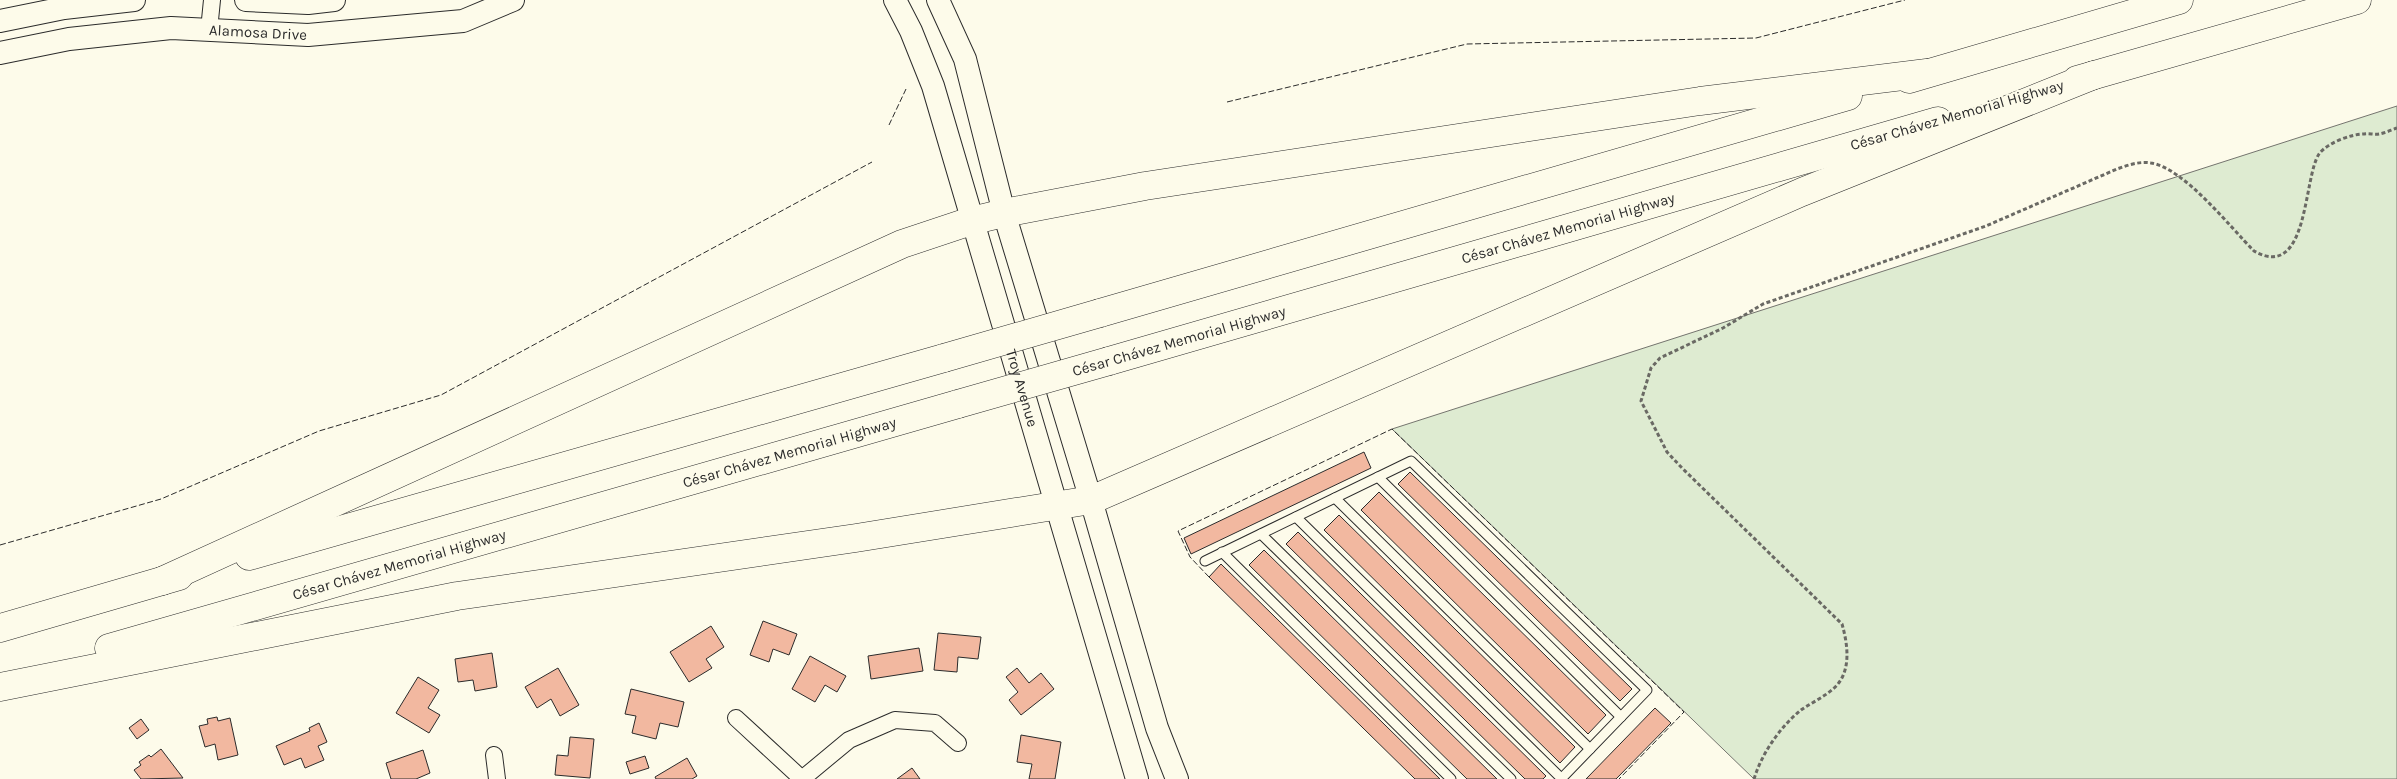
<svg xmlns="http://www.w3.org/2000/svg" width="2397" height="779" font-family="Karla,sans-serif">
<rect width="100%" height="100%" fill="#fdfbea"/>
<polygon fill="#deebd1" stroke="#74746e" points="2397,106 2397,779 1754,779 1392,429"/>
<g fill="#f2b8a0" stroke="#2b2b2b">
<polygon points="1364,452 1371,468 1191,554 1184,538"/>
<polygon points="1410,472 1632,689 1620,701 1398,484"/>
<polygon points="1379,492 1606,715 1588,734 1361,510"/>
<polygon points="1339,515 1575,747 1560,763 1324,530"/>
<polygon points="1298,532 1546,776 1543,779 1525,779 1286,544"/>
<polygon points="1264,550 1497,779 1467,779 1249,565"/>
<polygon points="1221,564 1440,779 1415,779 1209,577"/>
<polygon points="763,621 797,634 789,655 773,649 769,662 750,655"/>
<polygon points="711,626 724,647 706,659 712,668 689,682 670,652"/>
<polygon points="938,633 981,637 978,659 958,657 957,672 934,670"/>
<polygon points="919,648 923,671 871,679 868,656"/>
<polygon points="492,653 497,687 475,691 473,680 458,682 455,659"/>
<polygon points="810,656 846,676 837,692 825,685 815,702 792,689"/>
<polygon points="558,668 579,705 560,716 551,699 537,708 525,687"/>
<polygon points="1017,668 1029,683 1041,673 1054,689 1021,715 1009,700 1018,692 1006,677"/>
<polygon points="418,677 439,690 428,708 440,715 429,733 396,713"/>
<polygon points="631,689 684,702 678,727 660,723 656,739 632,733 636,716 625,714"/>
<polygon points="1655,708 1671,723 1616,779 1586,779"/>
<polygon points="217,717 218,721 230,718 238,755 218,760 215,744 205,747 199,726 208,724 207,719"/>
<polygon points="141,719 149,730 137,739 129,728"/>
<polygon points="319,723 327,742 318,746 324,760 305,768 301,758 284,765 276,746 310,731 309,728"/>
<polygon points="1021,735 1061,742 1055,779 1029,779 1032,764 1017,762"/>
<polygon points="570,737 594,739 590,778 555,775 557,755 568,756"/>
<polygon points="161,749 183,778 141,779 134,770 141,765 139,762 149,755 151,757"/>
<polygon points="423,750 430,773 416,779 391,779 386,763"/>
<polygon points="645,756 649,768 630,774 626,762"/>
<polygon points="687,758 697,776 692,779 656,779 655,777"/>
<polygon points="912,768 920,779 897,779"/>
</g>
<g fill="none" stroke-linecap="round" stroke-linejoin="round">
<defs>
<g id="service">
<polyline points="1378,477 1621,717"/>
<polyline points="1335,498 1590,749"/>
<polyline points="1296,517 1561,778"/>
<polyline points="1261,534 1511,779"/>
<polyline points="1222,552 1451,779"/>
<polyline points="1205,561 1411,461 1647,690 1561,779"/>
</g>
<g id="minor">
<polyline points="209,30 212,0"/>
<polyline points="736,718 802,779"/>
<polyline points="494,755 497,779"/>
<polyline points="802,779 849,740 895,720 935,723 958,743"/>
</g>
<g id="secondary">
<polyline points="246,0 308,3 334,0"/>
<path id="s1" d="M895 0 911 31 933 86 1137 779"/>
<polyline points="938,0 965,59 1004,213 1091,500 1157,728 1177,779"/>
<polyline points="0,21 64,8 134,0"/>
<path id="s2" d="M0 53 69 39 171 28 308 35 463 21 513 0"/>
</g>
<g id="motorway">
<polyline points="1909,79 2179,0"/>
<polyline points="2077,80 2357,0"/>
<polyline points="1100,313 1848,96"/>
<path id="s3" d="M1109 361 1938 121"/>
<polyline points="249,556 944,358"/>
<polyline points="162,581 902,244 971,221 1004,213 1145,186 1700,101 1927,73"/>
<polyline points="0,628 179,576"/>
<path id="s4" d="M109 648 958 404"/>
<polyline points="0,687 457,596 856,538 1091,500 1802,192 2094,75"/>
</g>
</defs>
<use href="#service" stroke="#2b2b2b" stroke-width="11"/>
<use href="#minor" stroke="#2b2b2b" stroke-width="18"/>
<use href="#secondary" stroke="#2b2b2b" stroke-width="24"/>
<use href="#motorway" stroke="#2b2b2b" stroke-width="29"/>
<path stroke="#6a6964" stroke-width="3" stroke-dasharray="4 2.5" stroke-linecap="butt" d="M1754 779C1762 753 1780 727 1801 710 1811 703 1824 697 1833 689 1852 673 1848 645 1842 624L1682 468 1667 452 1641 401 1651 368 1660 358 1723 328 1763 304 1986 226 2117 169C2128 165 2140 161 2151 163 2184 168 2230 227 2254 251 2309 282 2303 178 2319 154 2327 143 2351 134 2364 134 2369 133 2374 135 2379 134 2385 133 2391 130 2397 128"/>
<use href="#service" stroke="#fdfbea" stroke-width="9"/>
<use href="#minor" stroke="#fdfbea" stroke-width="16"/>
<use href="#secondary" stroke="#fdfbea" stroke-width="22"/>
<use href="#motorway" stroke="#fdfbea" stroke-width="28"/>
<defs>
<g id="motorway-bridge">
<polyline points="944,358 1100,313"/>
<polyline points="958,404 1109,361"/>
</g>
</defs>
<use href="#motorway-bridge" stroke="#2b2b2b" stroke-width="29" stroke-linecap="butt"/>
<use href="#motorway-bridge" stroke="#fdfbea" stroke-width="28"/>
<g stroke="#2b2b2b" stroke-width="1" stroke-dasharray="6 2.5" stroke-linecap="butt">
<polyline points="1227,102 1467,44 1756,38 1905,0"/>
<polyline points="889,125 906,89"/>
<polyline points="0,545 161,499 319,431 441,395 872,162"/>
<polyline points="1209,577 1190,557 1178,531 1392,429 1684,712 1619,779"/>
</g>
</g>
<g text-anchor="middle" stroke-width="4" stroke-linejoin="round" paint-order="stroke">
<g font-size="15" fill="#2b2b2b" stroke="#fdfbea">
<text dy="5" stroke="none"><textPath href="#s2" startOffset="260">Alamosa Drive</textPath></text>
<text transform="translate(1957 115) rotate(-16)" y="5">César Chávez Memorial Highway</text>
<text dy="5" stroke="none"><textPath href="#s3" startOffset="478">César Chávez Memorial Highway</textPath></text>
<text transform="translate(1179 341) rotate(-16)" y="5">César Chávez Memorial Highway</text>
<text dy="5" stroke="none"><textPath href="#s1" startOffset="409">Troy Avenue</textPath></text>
<text dy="5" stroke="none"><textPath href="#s4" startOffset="708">César Chávez Memorial Highway</textPath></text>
<text dy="5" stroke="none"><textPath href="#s4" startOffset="302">César Chávez Memorial Highway</textPath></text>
</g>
</g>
</svg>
